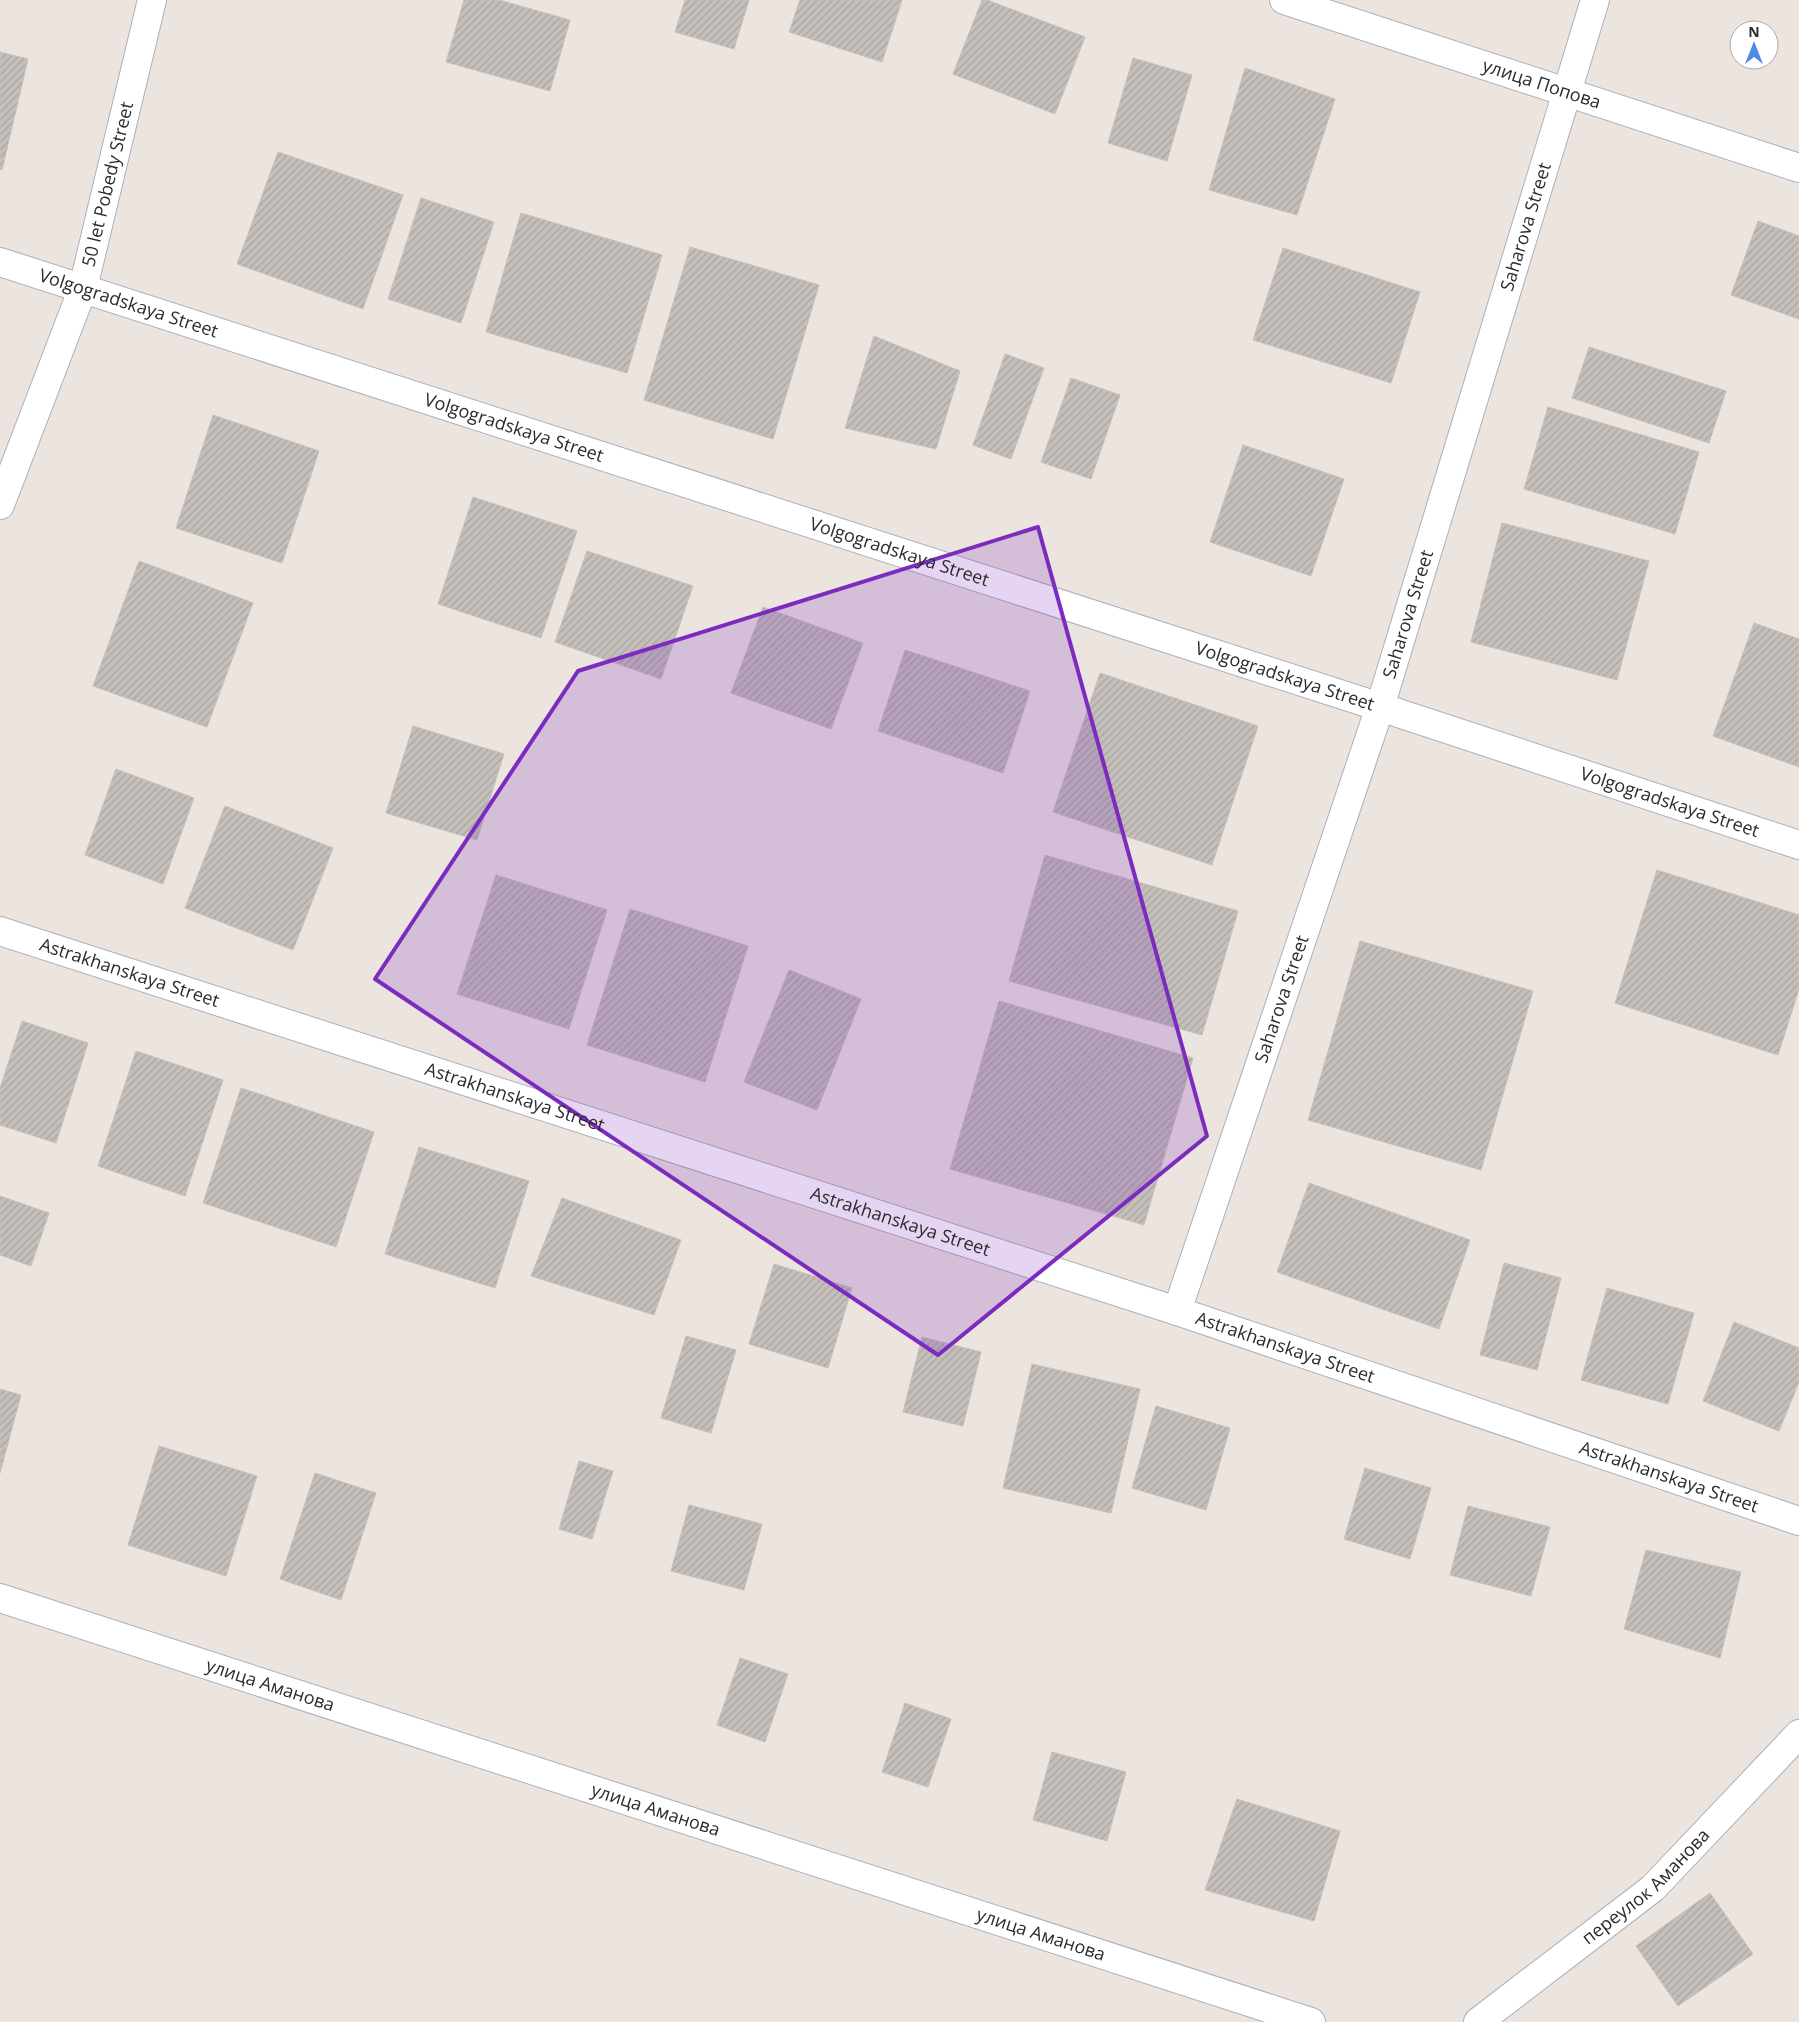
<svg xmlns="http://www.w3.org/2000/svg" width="1799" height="2022" font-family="'Open Sans',sans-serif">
<defs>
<pattern id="building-hatch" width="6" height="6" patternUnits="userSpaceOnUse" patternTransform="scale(1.25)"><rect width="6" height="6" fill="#c5bfbb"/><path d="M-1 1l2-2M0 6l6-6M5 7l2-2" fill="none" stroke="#a9a4a1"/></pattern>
</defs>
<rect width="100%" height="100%" fill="#ece4df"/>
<g fill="url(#building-hatch)" stroke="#c7bfb9">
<polygon points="464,0 499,0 570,20 550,91 446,62"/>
<polygon points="685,0 749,0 734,49 675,32"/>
<polygon points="800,0 902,0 882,62 789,32"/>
<polygon points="982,0 987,0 1085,37 1055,114 953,74"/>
<polygon points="0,52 28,59 2,170 0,169"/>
<polygon points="1133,58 1192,75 1167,161 1108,143"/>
<polygon points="1245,68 1335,99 1297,215 1209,190"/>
<polygon points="278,152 403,195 363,309 237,264"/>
<polygon points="421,198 494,222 461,323 388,299"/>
<polygon points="521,213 662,255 627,373 486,332"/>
<polygon points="1758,221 1799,236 1799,319 1731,295"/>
<polygon points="690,247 819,285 773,439 644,400"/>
<polygon points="1283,248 1420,292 1391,383 1253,340"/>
<polygon points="874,336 960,371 936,449 845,428"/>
<polygon points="1589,347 1726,391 1709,443 1572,398"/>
<polygon points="1005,354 1044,368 1011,459 973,445"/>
<polygon points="1071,378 1120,395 1091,479 1041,462"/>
<polygon points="1548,407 1699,452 1675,534 1524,489"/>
<polygon points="213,415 319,451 282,563 176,528"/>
<polygon points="1243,445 1344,479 1311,576 1210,542"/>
<polygon points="473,497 577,531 541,638 438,604"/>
<polygon points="1502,523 1649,561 1617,680 1471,642"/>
<polygon points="587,551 693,586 661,679 555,642"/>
<polygon points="139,561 253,603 207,727 93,686"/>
<polygon points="763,607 863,643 831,729 731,693"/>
<polygon points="1754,623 1799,639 1799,767 1713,736"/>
<polygon points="905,650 1030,691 1003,773 878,731"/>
<polygon points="1100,673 1258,726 1212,865 1053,812"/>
<polygon points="413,726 504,754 477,840 386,813"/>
<polygon points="116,769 194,798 163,884 85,855"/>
<polygon points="225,806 333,848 293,950 185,908"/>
<polygon points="1045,855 1238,911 1202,1035 1009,981"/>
<polygon points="1657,870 1799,915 1799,989 1778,1055 1615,1003"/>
<polygon points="496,875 607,910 569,1029 457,994"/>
<polygon points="630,909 748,946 705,1082 587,1045"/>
<polygon points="1360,941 1533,991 1481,1170 1308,1120"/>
<polygon points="789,970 861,999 817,1110 744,1082"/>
<polygon points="999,1001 1193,1058 1144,1225 950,1169"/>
<polygon points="22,1021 88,1043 56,1143 0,1125 0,1088"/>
<polygon points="136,1051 223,1080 185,1196 98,1166"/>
<polygon points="241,1088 374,1132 336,1247 203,1203"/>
<polygon points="419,1147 529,1181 495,1288 385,1254"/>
<polygon points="1309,1183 1470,1240 1439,1329 1277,1272"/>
<polygon points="0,1196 49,1213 31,1266 0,1255"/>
<polygon points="562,1198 681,1240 654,1315 531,1276"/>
<polygon points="1504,1263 1561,1278 1537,1370 1480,1355"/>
<polygon points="774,1264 852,1288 828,1368 749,1344"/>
<polygon points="1607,1288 1694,1313 1668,1404 1581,1380"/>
<polygon points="1734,1322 1799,1348 1799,1382 1779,1431 1703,1401"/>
<polygon points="686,1336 736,1350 711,1433 661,1418"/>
<polygon points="922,1337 981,1352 963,1426 903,1412"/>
<polygon points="1032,1364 1140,1389 1111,1513 1003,1488"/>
<polygon points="0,1389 21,1395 0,1473"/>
<polygon points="1156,1406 1230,1428 1206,1510 1132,1488"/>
<polygon points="159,1446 257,1476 226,1576 128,1545"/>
<polygon points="579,1461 613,1471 592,1539 559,1529"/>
<polygon points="1365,1468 1431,1488 1410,1559 1344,1539"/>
<polygon points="315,1473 376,1493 341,1600 280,1579"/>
<polygon points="689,1505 762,1524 744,1590 671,1571"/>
<polygon points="1468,1506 1550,1527 1531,1596 1450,1575"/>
<polygon points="1646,1550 1741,1572 1720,1658 1624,1629"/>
<polygon points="740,1658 788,1674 765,1742 717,1725"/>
<polygon points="905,1703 951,1719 928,1787 882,1772"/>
<polygon points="1052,1752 1126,1772 1107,1841 1033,1820"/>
<polygon points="1237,1799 1340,1831 1314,1921 1205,1890"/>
<polygon points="1710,1893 1753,1954 1678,2006 1636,1946"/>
</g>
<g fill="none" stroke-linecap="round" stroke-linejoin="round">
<defs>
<g id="minor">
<path id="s1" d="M1284 0 1799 168"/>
<path id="s2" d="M0 262 1380 707 1799 845"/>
<path id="s3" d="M0 505 83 288 152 0"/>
<path id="s4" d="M0 931 1177 1311 1799 1521"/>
<path id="s5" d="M1177 1311 1380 707 1595 0"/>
<path id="s6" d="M0 1598 1311 2022"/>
<path id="s7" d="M1478 2022 1653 1888 1799 1734"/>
</g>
</defs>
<use href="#minor" stroke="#acb0b7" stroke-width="30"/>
<use href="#minor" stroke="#fff" stroke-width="28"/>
</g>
<path fill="#7b2cbf" fill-opacity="0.2" stroke="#7b2cbf" stroke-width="4" stroke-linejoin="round" d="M1038 527 1207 1136 938 1355 375 979 578 671Z"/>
<g text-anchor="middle" stroke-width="4" stroke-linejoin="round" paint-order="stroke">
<g font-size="18" fill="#2c2c2c" stroke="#fff">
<text dy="6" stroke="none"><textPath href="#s1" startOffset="271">улица Попова</textPath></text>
<text dy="6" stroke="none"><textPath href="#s3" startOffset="339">50 let Pobedy Street</textPath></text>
<text dy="6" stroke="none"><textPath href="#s5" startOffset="1139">Saharova Street</textPath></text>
<text dy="6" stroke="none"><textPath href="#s2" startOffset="135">Volgogradskaya Street</textPath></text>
<text dy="6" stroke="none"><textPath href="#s2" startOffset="540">Volgogradskaya Street</textPath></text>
<text dy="6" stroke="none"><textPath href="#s2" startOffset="945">Volgogradskaya Street</textPath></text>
<text dy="6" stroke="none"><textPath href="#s5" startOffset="734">Saharova Street</textPath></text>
<text dy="6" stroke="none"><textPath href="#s2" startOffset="1350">Volgogradskaya Street</textPath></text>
<text dy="6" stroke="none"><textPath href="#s2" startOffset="1755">Volgogradskaya Street</textPath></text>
<text dy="6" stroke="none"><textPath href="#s4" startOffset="136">Astrakhanskaya Street</textPath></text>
<text dy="6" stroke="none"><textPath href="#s5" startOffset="329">Saharova Street</textPath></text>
<text dy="6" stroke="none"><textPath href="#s4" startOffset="541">Astrakhanskaya Street</textPath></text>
<text dy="6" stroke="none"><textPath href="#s4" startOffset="946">Astrakhanskaya Street</textPath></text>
<text dy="6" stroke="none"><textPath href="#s4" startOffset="1351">Astrakhanskaya Street</textPath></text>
<text dy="6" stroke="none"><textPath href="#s4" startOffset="1756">Astrakhanskaya Street</textPath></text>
<text dy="6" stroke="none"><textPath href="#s6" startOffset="284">улица Аманова</textPath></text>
<text dy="6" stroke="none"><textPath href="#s6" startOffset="689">улица Аманова</textPath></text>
<text dy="6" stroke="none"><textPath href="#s7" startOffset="216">переулок Аманова</textPath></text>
<text dy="6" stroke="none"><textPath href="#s6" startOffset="1094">улица Аманова</textPath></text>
</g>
</g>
<g transform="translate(1754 45)"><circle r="24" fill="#ffffff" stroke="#ababab"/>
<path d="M0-4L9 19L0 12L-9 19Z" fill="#508ae8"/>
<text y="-8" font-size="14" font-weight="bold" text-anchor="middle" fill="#2c2c2c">N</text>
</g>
</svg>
